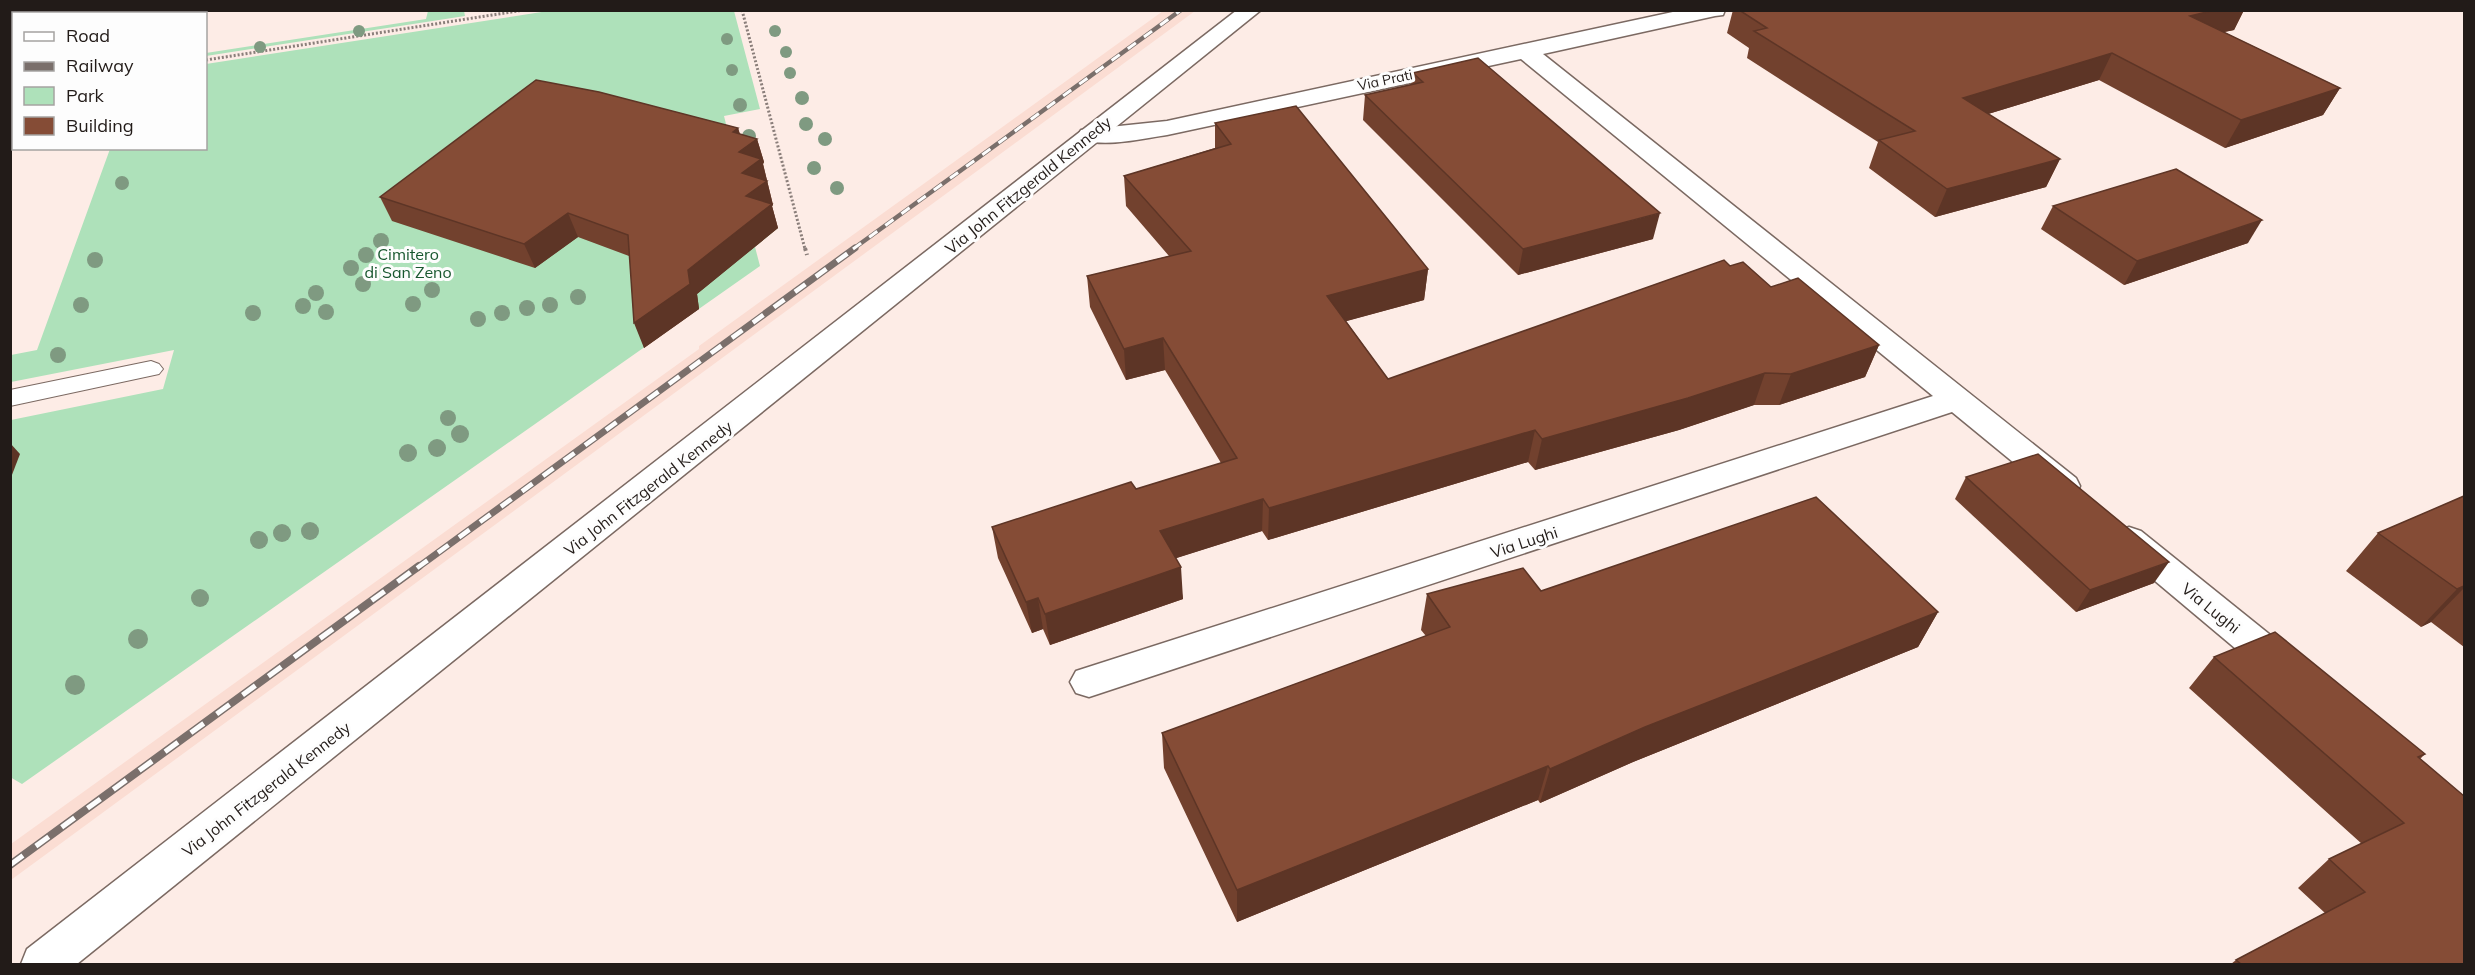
<svg xmlns="http://www.w3.org/2000/svg" width="2475" height="975" font-family="Mulish,sans-serif">
<rect width="100%" height="100%" fill="#fdece6"/>
<polygon fill="#fbddd3" points="1163,11 1195,11 11,880 11,844 699,349 699,346"/>
<g fill="#aee1ba">
<polygon points="428,11 464,11 465,16 206,56 206,53 426,19"/>
<polygon points="548,11 734,11 760,109 724,116 729,136 740,155 764,162 747,176 768,182 750,197 773,205 754,220 778,228 755,247 760,266 22,784 10,777 11,420 163,389 174,350 11,382 11,355 37,350 110,149 206,148 206,64"/>
</g>
<g fill="none" stroke-linecap="round" stroke-linejoin="round">
<defs>
<polygon id="lane" points="151,361 159,364 163,369 159,374 10,406 10,390"/>
<g id="street">
<path d="M1682 10H1725L1723 15 1715 16 1543 54 2076 478 2080 486 2076 494 2064 498 2052 494 1952 412 1089 697 1076 693 1070 682 1076 671 1933 396 1521 59 1167 135C1139 139 1109 147 1081 140L1078 135 1081 130 1167 121Z"/>
<polygon points="2129,527 2141,531 2299,658 2305,669 2299,680 2286,684 2273,680 2117,549 2112,540 2117,531"/>
</g>
<polygon id="secondary" points="1237,10 1261,10 77,964 21,964 27,949"/>
</defs>
<use href="#lane" stroke="#7b6962" stroke-width="2"/>
<use href="#street" stroke="#7b6962" stroke-width="3"/>
<use href="#secondary" stroke="#7b6962" stroke-width="3"/>
<g stroke="#8a7e7a" stroke-width="3" stroke-dasharray="2 2" stroke-linecap="butt">
<polyline points="742,10 805,249"/>
<polyline points="206,60 524,10"/>
<polyline points="10,91 14,90"/>
</g>
<polyline stroke="#8a7e7a" stroke-width="4" stroke-dasharray="3 3" stroke-linecap="butt" points="805,248 807,255"/>
<use href="#lane" fill="#fff" fill-rule="evenodd"/>
<use href="#street" fill="#fff" fill-rule="evenodd"/>
<use href="#secondary" fill="#fff" fill-rule="evenodd"/>
<defs>
<polyline id="rail-far2" points="853,249 1181,10"/>
<polyline id="rail-far1" points="417,568 855,248"/>
<polyline id="rail" points="10,865 419,566"/>
</defs>
<use href="#rail-far2" stroke="#7a6f6b" stroke-width="4.5"/>
<use href="#rail-far1" stroke="#7a6f6b" stroke-width="7"/>
<use href="#rail" stroke="#7a6f6b" stroke-width="8"/>
<use href="#rail-far2" stroke="#fdfdfd" stroke-width="3" stroke-dasharray="10" stroke-linecap="butt"/>
<use href="#rail-far1" stroke="#fdfdfd" stroke-width="4.5" stroke-dasharray="13" stroke-linecap="butt"/>
<use href="#rail" stroke="#fdfdfd" stroke-width="5" stroke-dasharray="16" stroke-linecap="butt"/>
</g>
<g fill="#7f9a81">
<circle cx="359" cy="31" r="6"/>
<circle cx="775" cy="31" r="6"/>
<circle cx="727" cy="39" r="6"/>
<circle cx="260" cy="47" r="6"/>
<circle cx="786" cy="52" r="6"/>
<circle cx="732" cy="70" r="6"/>
<circle cx="790" cy="73" r="6"/>
<circle cx="802" cy="98" r="7"/>
<circle cx="740" cy="105" r="7"/>
<circle cx="806" cy="124" r="7"/>
<circle cx="749" cy="136" r="7"/>
<circle cx="825" cy="139" r="7"/>
<circle cx="814" cy="168" r="7"/>
<circle cx="122" cy="183" r="7"/>
<circle cx="837" cy="188" r="7"/>
<circle cx="381" cy="241" r="8"/>
<circle cx="366" cy="255" r="8"/>
<circle cx="95" cy="260" r="8"/>
<circle cx="351" cy="268" r="8"/>
<circle cx="363" cy="284" r="8"/>
<circle cx="432" cy="290" r="8"/>
<circle cx="316" cy="293" r="8"/>
<circle cx="578" cy="297" r="8"/>
<circle cx="413" cy="304" r="8"/>
<circle cx="81" cy="305" r="8"/>
<circle cx="550" cy="305" r="8"/>
<circle cx="303" cy="306" r="8"/>
<circle cx="527" cy="308" r="8"/>
<circle cx="326" cy="312" r="8"/>
<circle cx="253" cy="313" r="8"/>
<circle cx="502" cy="313" r="8"/>
<circle cx="478" cy="319" r="8"/>
<circle cx="58" cy="355" r="8"/>
<circle cx="448" cy="418" r="8"/>
<circle cx="460" cy="434" r="9"/>
<circle cx="437" cy="448" r="9"/>
<circle cx="408" cy="453" r="9"/>
<circle cx="310" cy="531" r="9"/>
<circle cx="282" cy="533" r="9"/>
<circle cx="259" cy="540" r="9"/>
<circle cx="200" cy="598" r="9"/>
<circle cx="138" cy="639" r="10"/>
<circle cx="75" cy="685" r="10"/>
</g>
<g fill="#72412e">
<polygon points="1733,10 2244,10 2234,30 2224,32 2340,88 2323,115 2225,148 2099,80 1988,114 2060,159 2046,187 1935,217 1869,168 1878,142 1747,58 1749,48 1727,33"/>
<polygon points="1413,73 1653,239 1518,275 1363,120 1365,95 1411,85"/>
<polygon points="1215,123 1428,269 1424,300 1346,321 1388,379 1730,266 1771,287 1879,345 1865,377 1779,405 1754,405 1679,430 1535,470 1528,462 1268,540 1262,531 1176,558 1183,599 1050,645 1043,629 1032,633 998,558 992,527 1136,489 1221,463 1165,370 1126,380 1090,307 1087,276 1169,256 1126,206 1124,176 1215,148"/>
<polygon points="738,128 740,134 757,139 764,162 763,164 773,205 772,206 778,228 697,294 699,309 644,348 629,256 578,237 535,268 392,221 380,197"/>
<polygon points="2053,206 2248,243 2124,285 2041,229"/>
<polygon points="1966,477 2154,583 2076,612 1955,499"/>
<polygon points="2464,496 2464,647 2431,622 2421,627 2346,571 2378,533"/>
<polygon points="1541,591 1938,612 1918,647 1633,762 1540,803 1538,800 1237,922 1164,768 1162,733 1426,636 1421,630 1427,594"/>
<polygon points="2214,657 2425,754 2420,759 2464,964 2231,964 2236,960 2325,913 2298,888 2329,859 2362,844 2189,688"/>
</g>
<g fill="#5d3526">
<polygon points="2215,10 2244,10 2234,30 2176,42 2190,16"/>
<polygon points="2112,53 2099,80 1952,125 1963,98"/>
<polygon points="2340,88 2323,115 2225,148 2241,120"/>
<polygon points="738,128 744,149 757,139 764,162 763,164 773,205 772,206 778,228 697,294 699,309 644,348 634,323 688,270 746,196 733,132"/>
<polygon points="2060,159 2046,187 1935,217 1947,189"/>
<polygon points="568,213 578,237 535,268 524,244"/>
<polygon points="1660,213 1653,239 1518,275 1523,249"/>
<polygon points="2262,220 2248,243 2124,285 2137,261"/>
<polygon points="1428,269 1424,300 1325,327 1327,296"/>
<polygon points="1163,338 1165,370 1126,380 1124,349"/>
<polygon points="1879,345 1865,377 1779,405 1791,374"/>
<polygon points="1765,373 1754,405 1679,430 1535,470 1542,439"/>
<polygon points="1535,430 1528,462 1268,540 1269,508"/>
<polygon points="10,443 20,454 10,480"/>
<polygon points="1263,499 1262,531 1161,563 1160,531"/>
<polygon points="2169,562 2154,583 2076,612 2090,590"/>
<polygon points="1181,567 1183,599 1050,645 1045,614"/>
<polygon points="2464,586 2464,588 2431,622 2421,627 2457,589"/>
<polygon points="1038,598 1043,629 1032,633 1026,602"/>
<polygon points="1938,612 1918,647 1633,762 1540,803 1550,769 1645,727"/>
<polygon points="1548,766 1538,800 1237,922 1237,890"/>
</g>
<g fill="#854c36" stroke="#5d3526" stroke-width="1.5">
<polygon points="1739,10 2215,10 2190,16 2340,88 2241,120 2112,53 1963,98 2060,159 1947,189 1879,140 1915,131 1754,31 1767,28"/>
<polygon points="1478,58 1660,213 1523,249 1365,95 1423,82 1413,73"/>
<polygon points="536,80 599,92 738,128 733,132 757,139 739,152 761,159 742,173 767,181 746,196 772,204 688,270 690,284 634,323 628,235 568,213 524,244 380,197"/>
<polygon points="1296,106 1428,269 1327,296 1388,379 1724,260 1730,266 1743,262 1771,287 1798,278 1879,345 1791,374 1765,373 1688,398 1542,439 1535,430 1269,508 1263,499 1160,531 1181,567 1045,614 1038,598 1026,602 992,527 1131,482 1136,489 1237,458 1163,338 1124,349 1087,276 1191,251 1124,176 1231,144 1215,123"/>
<polygon points="2176,169 2262,220 2137,261 2053,206"/>
<polygon points="2038,454 2169,562 2090,590 1966,477"/>
<polygon points="2464,496 2464,586 2457,589 2378,533"/>
<polygon points="1816,497 1938,612 1645,727 1550,769 1548,766 1237,890 1162,733 1450,627 1427,594 1523,568 1541,591"/>
<polygon points="2275,632 2425,754 2418,757 2464,796 2464,964 2241,964 2236,960 2365,892 2329,859 2404,823 2214,657"/>
</g>
<g text-anchor="middle" stroke-width="6" stroke-linejoin="round" paint-order="stroke">
<g font-size="14" fill="#221b18" stroke="#fdfdfd">
<text transform="translate(1385 80) rotate(-12)" y="5">Via Prati</text>
</g>
<g font-size="16" fill="#221b18" stroke="#fdfdfd">
<text transform="translate(1028 185) rotate(-39)" y="6">Via John Fitzgerald Kennedy</text>
<text transform="translate(648 488) rotate(-38)" y="6">Via John Fitzgerald Kennedy</text>
<text transform="translate(1524 542) rotate(-18)" y="6">Via Lughi</text>
<text transform="translate(2211 608) rotate(39)" y="6">Via Lughi</text>
<text transform="translate(266 789) rotate(-38)" y="6">Via John Fitzgerald Kennedy</text>
</g>
<g font-size="16" fill="#18572f" stroke="#fdfdfd">
<text x="408" y="260">Cimitero<tspan x="408" dy="18">di San Zeno</tspan></text>
</g>
</g>
<rect width="2475" height="975" fill="none" stroke="#221b18" stroke-width="24"/>
<rect x="12" y="12" width="195" height="138" fill="#fdfdfd" stroke="#a5a3a1" stroke-width="1.5"/>
<rect x="24" y="32" width="30" height="9" fill="#ffffff" stroke="#a5a3a1" stroke-width="1.5"/>
<text x="66" y="42" font-size="18" fill="#221b18">Road</text>
<rect x="24" y="62" width="30" height="9" fill="#7a6f6b" stroke="#a5a3a1" stroke-width="1.5"/>
<text x="66" y="72" font-size="18" fill="#221b18">Railway</text>
<rect x="24" y="87" width="30" height="18" fill="#aee1ba" stroke="#a5a3a1" stroke-width="1.5"/>
<text x="66" y="102" font-size="18" fill="#221b18">Park</text>
<rect x="24" y="117" width="30" height="18" fill="#854c36" stroke="#a5a3a1" stroke-width="1.5"/>
<text x="66" y="132" font-size="18" fill="#221b18">Building</text>
</svg>
